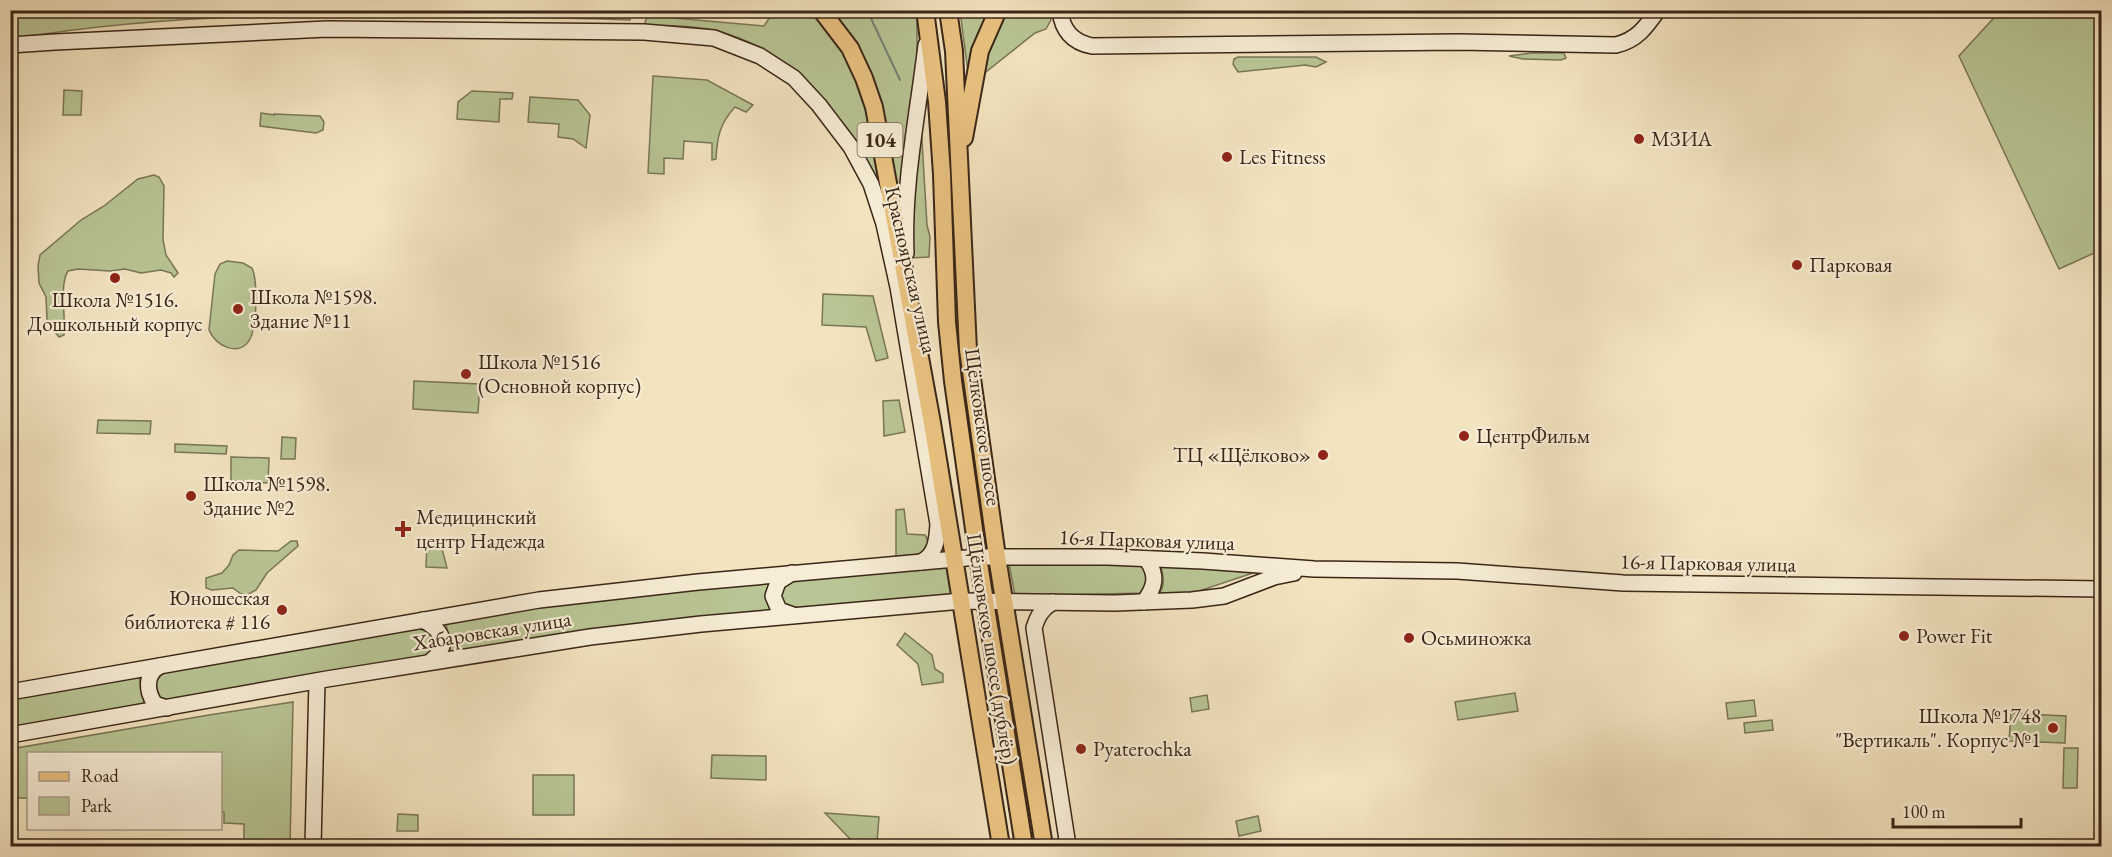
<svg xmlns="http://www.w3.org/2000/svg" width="2112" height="857" font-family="'EB Garamond',serif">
<rect width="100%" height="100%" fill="#f3e4c0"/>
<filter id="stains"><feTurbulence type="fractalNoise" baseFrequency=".00333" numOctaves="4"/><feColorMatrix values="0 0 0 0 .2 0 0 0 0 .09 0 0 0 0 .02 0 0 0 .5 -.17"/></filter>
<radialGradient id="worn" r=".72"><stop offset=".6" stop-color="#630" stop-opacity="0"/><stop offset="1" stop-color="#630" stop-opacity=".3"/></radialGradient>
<g fill="#b9c594" stroke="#7a7656" stroke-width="1.5">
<path d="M630 10V20C424 14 215 5 11 39L10 11Z"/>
<polygon points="2001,10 2101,11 2101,250 2059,269 1959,56"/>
<path d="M774 11H812L844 52 857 81 866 109 883 194C874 169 860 147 844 126 810 79 775 47 718 31 694 25 668 26 644 25L647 17 651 16 764 26Z"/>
<polygon points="831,11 917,11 917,55 899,197 881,105"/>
<polygon points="960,11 990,11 981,28 968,72"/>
<polygon points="1006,11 1049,11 1051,20 1046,29 1035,33 982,75 987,53"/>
<polygon points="1532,53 1564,53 1566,58 1561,60 1523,59 1509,56"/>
<polygon points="1238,57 1316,57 1326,62 1316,67 1305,65 1238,72 1233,64 1234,59"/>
<path d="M653 76 707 80 753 105 746 112 735 107C720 123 717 137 716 159L712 160V143L684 141 683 159 664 158V174L648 173Z"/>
<polygon points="64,90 82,91 81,115 63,115"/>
<polygon points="472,91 513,93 512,99 500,99 499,122 457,119 458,102"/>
<polygon points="530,97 578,100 590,115 586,148 573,139 558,137 559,124 528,122"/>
<polygon points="261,113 274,115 274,114 320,116 324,122 323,130 316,133 260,126"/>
<polygon points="921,124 927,225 930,237 929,257 910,258 908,234"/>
<path d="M154 175 159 177 164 186 163 240 166 255 178 273 174 277 171 273 161 270 141 273 125 269 110 271 78 269 68 271C59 285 66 317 64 335L59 337 49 324 47 319 46 297 39 283 38 266 40 255 81 220 104 206 138 179Z"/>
<path d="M227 261 243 263 252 268C258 282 257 325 250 339 240 358 215 346 209 330L215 274 220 264Z"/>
<polygon points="823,294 873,296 888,358 876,361 866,327 822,325"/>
<polygon points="414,381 480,384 478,413 413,409"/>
<polygon points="899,400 905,432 884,436 883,401"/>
<polygon points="98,420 151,421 150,434 97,433"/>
<polygon points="282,437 296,438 295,459 281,459"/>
<polygon points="175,444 227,446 226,454 175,452"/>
<polygon points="231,457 269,458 268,483 231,481"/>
<path d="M904 509 907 534 925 535C930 543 928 548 924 556L896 561V510Z"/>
<polygon points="427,540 440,541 447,568 426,567"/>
<polygon points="291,541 297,541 298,546 267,573 256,590 247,595 241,594 233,588 212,590 206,588 206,578 222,573 229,565 233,555 239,550 278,551"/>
<path d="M1009 563 1140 565C1151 575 1148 581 1144 593L1015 596Z"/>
<path d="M1160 564 1253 573 1199 591 1157 597C1166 586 1164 576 1160 564Z"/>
<polygon points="950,565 955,596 790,611 783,604 780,594 787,580"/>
<polygon points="772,581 765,595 768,605 775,612 453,652 450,650 446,623 542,606"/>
<path d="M418 629C429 631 435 635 436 647L426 658 165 703 159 699 153 684 159 672Z"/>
<polygon points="905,633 932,655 935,669 943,674 943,682 922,685 918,664 897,645"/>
<polygon points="139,677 144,702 142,705 11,729 11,698"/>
<polygon points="1515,693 1518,711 1458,720 1455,702"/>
<polygon points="1207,695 1209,709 1192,712 1190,698"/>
<polygon points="1754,700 1756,716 1728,719 1726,703"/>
<polygon points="293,702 290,846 244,846 244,824 224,823 224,812 220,811 220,754 28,754 28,798 14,798 11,807 11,749 209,715"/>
<polygon points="2011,713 2066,716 2065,743 2009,741"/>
<polygon points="1772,720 1773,730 1745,733 1744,723"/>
<polygon points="2064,748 2078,748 2077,788 2063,788"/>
<polygon points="712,755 766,756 766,780 711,778"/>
<rect x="533" y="775" width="41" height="40"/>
<polygon points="825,813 879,817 877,842 852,841"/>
<polygon points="398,814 418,815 418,831 397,831"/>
<polygon points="1258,816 1261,831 1239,836 1236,821"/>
</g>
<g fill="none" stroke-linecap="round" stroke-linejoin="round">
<polyline stroke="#748176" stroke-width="2" points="867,10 900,80"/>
<defs>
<g id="secondary">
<path d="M1060 10C1062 30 1072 42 1092 46L1459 42 1616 45C1637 40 1646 27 1658 10"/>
<path d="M10 45 55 42 327 29 644 32 714 38 760 56 794 78 819 105 851 147 871 184 884 224 898 287 938 524C937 539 936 555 921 562"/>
<path d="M906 253C903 183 918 114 926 45"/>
<polyline points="792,573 778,582 773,596 779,610 793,615"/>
<path d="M1053 602C1042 609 1038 615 1034 628L1068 846"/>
<path d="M1144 602C1155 587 1158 576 1147 560"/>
<path d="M423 620C444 631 450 646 430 662"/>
<path d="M160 666C145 674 146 691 155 704L167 708"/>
<polyline points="10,692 539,600 698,582 978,557 1108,557 1203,561 1314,569 1457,571 1623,583 2102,589"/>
<polyline points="10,735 327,679 590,637 701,624 962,601 1115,603 1192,600 1224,596 1274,577 1294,573"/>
<polyline points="313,846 317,681"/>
</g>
<g id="primary">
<polyline points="821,10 850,48 864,78 874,107 932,423 1001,846"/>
<polyline points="925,10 937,102 942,174 947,322 953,381 978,557 1024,846"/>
<polyline points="948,10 954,51 968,350 997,557 1044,846"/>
<polyline points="964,138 980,51 998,10"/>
</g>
</defs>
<use href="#secondary" stroke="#3a2617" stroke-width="18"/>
<use href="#primary" stroke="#3a2617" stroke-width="20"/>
<use href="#secondary" stroke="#f7edd6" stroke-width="15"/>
<use href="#primary" stroke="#eac280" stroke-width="16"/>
</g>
<g fill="#8f2418" stroke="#f7edd6" stroke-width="2">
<circle cx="1639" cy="139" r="6"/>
<circle cx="1227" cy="157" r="6"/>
<circle cx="1797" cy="265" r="6"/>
<circle cx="115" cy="278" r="6"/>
<circle cx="238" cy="309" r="6"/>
<circle cx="466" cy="374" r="6"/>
<circle cx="1464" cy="436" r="6"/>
<circle cx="1323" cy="455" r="6"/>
<circle cx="191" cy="496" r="6"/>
<path d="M400 520h6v6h6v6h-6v6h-6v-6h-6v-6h6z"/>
<circle cx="282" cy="610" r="6"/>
<circle cx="1904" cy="636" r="6"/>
<circle cx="1409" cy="638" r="6"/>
<circle cx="2053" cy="728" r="6"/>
<circle cx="1081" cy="749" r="6"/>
</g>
<g text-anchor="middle" stroke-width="4.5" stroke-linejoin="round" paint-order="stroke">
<rect fill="#f7edd6" stroke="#736250" stroke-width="1.5" x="857.5" y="123" width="45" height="34" rx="4.5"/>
<g font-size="20" font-weight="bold" fill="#3a2617">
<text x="880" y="147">104</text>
</g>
<g font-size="21" fill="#3a2617" stroke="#f7edd6" text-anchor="start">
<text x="1651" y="146">МЗИА</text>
<text x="1239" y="164">Les Fitness</text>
<text x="1809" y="272">Парковая</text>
<text x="250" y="304">Школа №1598.<tspan x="250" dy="24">Здание №11</tspan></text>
<text x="115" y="307" text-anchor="middle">Школа №1516.<tspan x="115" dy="24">Дошкольный корпус</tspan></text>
<text x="478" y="369">Школа №1516<tspan x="478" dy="24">(Основной корпус)</tspan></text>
<text x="1476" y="443">ЦентрФильм</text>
<text x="1311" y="462" text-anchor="end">ТЦ «Щёлково»</text>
<text x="203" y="491">Школа №1598.<tspan x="203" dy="24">Здание №2</tspan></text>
<text x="416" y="524">Медицинский<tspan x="416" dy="24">центр Надежда</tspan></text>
<text x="270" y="605" text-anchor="end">Юношеская<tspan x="270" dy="24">библиотека # 116</tspan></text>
<text x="1916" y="643">Power Fit</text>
<text x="1421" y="645">Осьминожка</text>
<text x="2041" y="723" text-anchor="end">Школа №1748<tspan x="2041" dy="24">"Вертикаль". Корпус №1</tspan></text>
<text x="1093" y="756">Pyaterochka</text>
</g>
<g font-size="21" fill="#3a2617" stroke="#f7edd6">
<text transform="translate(911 270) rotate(77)" y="7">Красноярская улица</text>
<text transform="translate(983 427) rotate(82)" y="7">Щёлковское шоссе</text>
<text transform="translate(1147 540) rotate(2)" y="7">16-я Парковая улица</text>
<text transform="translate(1708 563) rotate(1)" y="7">16-я Парковая улица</text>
<text transform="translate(492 631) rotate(-9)" y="7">Хабаровская улица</text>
<text transform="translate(992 649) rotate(81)" y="7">Щёлковское шоссе (дублёр)</text>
</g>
</g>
<rect width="2112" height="857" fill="none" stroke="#f3e4c0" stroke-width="36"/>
<rect x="12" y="12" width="2088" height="833" fill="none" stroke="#3a2617" stroke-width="3"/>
<rect x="18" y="18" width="2076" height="821" fill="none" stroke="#3a2617" stroke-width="1.5"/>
<rect x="27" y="752" width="195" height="78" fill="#f7edd6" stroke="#ab9d8a" stroke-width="1.5"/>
<rect x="39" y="772" width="30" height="9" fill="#eac280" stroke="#ab9d8a" stroke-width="1.5"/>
<text x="81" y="782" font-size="18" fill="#3a2617">Road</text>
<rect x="39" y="797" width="30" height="18" fill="#b9c594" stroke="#ab9d8a" stroke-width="1.5"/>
<text x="81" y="812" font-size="18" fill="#3a2617">Park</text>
<path d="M1893 818v9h128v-9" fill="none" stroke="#3a2617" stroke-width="3"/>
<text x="1902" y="818" font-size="18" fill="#3a2617" stroke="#f7edd6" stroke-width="4.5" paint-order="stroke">100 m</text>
<rect width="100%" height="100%" filter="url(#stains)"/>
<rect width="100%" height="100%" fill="url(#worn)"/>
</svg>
